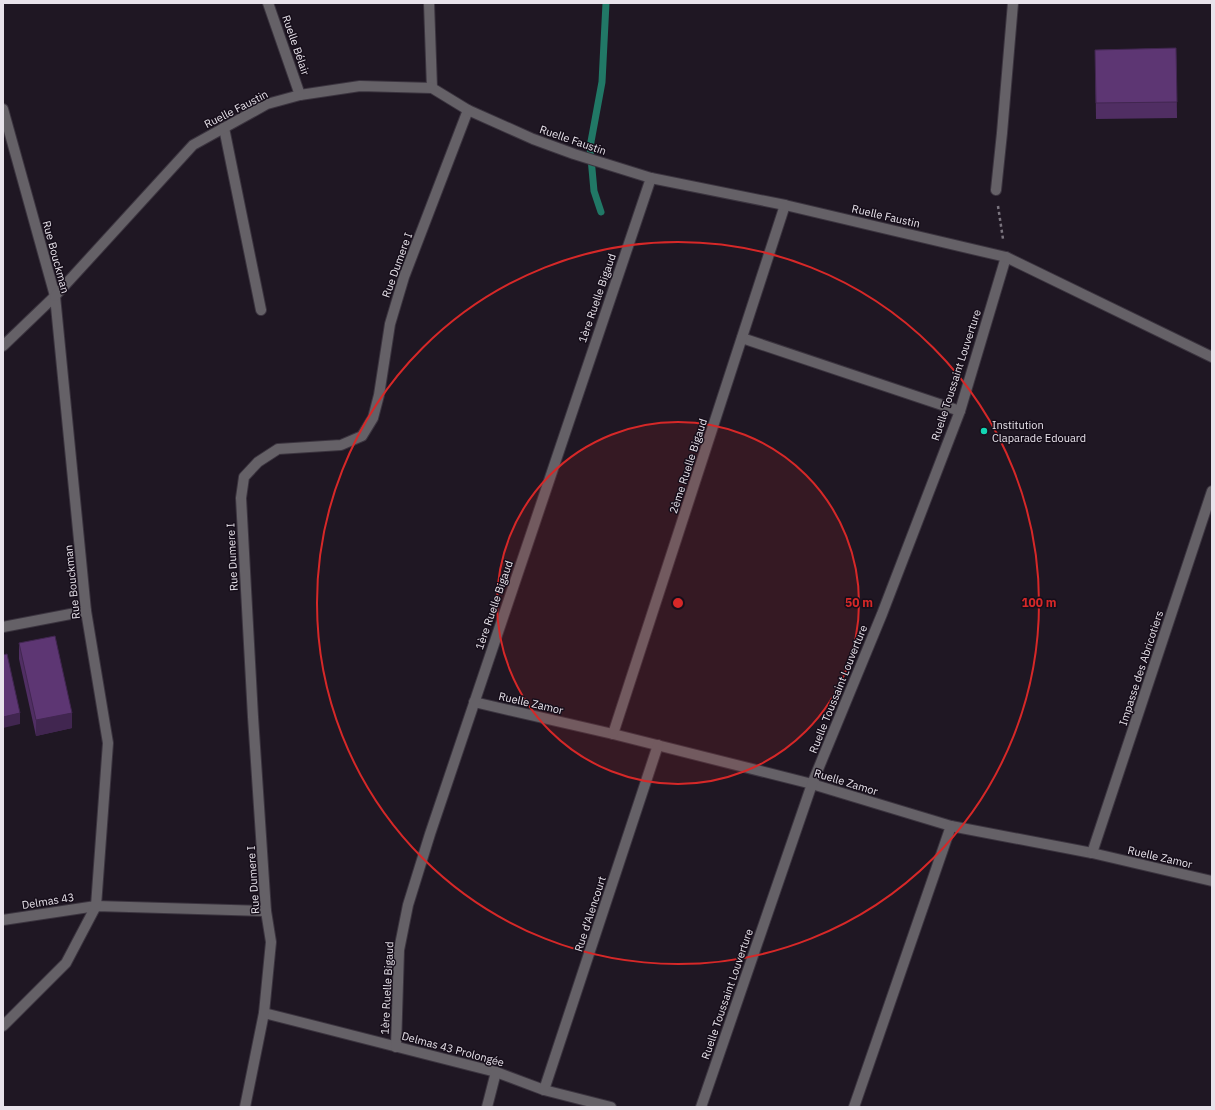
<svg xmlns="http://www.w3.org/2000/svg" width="1215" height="1110" font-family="'IBM Plex Sans',sans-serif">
<rect width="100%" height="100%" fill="#1f1723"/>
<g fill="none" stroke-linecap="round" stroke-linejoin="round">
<polyline stroke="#217866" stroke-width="7" points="601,212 594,191 590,147 602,82 606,3"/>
<defs>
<polyline id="service" points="224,128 261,310"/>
<g id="minor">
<polyline points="268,3 300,95"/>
<polyline points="996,190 1002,133 1013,3"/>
<polyline points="742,338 960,411"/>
<polyline points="3,346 55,296"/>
<polyline points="3,627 86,611"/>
<polyline points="474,702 613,734 812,784 951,826 1092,853 1212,881"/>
<polyline points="613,734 785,205"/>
<polyline points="1092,853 1212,491"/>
<polyline points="3,920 96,906 266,911"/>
<polyline points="264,1013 496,1072 544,1090 611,1107"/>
<polyline points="396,1047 399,950 408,905 430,834 651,178"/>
<polyline points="544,1090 658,745"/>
<polyline points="245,1107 264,1013 271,942 266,911 253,717 241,498 244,477 258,462 278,449 341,445 362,436 373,418 379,395 390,324 404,277 468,110"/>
<polyline points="487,1107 496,1072"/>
<polyline points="701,1107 812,784 882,614 960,411 1006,257"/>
<polyline points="854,1107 951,826"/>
</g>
<g id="tertiary">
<polyline points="429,3 432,88"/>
<polyline points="3,109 55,296 86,611 108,743 96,906 66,963 3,1026"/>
<polyline points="55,296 193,145 267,104 300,95 360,86 432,88 468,110 533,139 574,154 651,178 785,205 1006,257 1212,357"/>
</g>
</defs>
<use href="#service" stroke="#3b343f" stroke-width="12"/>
<use href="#minor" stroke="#3b343f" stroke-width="12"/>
<use href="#tertiary" stroke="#3b343f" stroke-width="12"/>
<polyline stroke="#7a747e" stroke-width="2.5" stroke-dasharray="3 3" stroke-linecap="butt" points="998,206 1003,239"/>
<use href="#service" stroke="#656167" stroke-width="10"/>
<use href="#minor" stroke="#656167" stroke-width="10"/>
<use href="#tertiary" stroke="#656167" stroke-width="10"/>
</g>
<g fill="#502e63">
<polygon points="1176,48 1177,118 1096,119 1095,50"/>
<polygon points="19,643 72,728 36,736 19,659"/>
</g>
<g fill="#412650">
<polygon points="20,713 20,724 3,728 3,717"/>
<polygon points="72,713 72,728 36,736 36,720"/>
</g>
<g fill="#5d3673" stroke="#412650">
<polygon points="1176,48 1177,102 1096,103 1095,50"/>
<polygon points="55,636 72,713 36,720 19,643"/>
<polygon points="7,654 20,713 3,717 3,655"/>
</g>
<circle cx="678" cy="603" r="181" fill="#d62828" fill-opacity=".12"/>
<g fill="none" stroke="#d62828" stroke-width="2">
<circle cx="678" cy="603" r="181"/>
<circle cx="678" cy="603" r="361"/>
</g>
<circle fill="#13d5b3" stroke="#160e1a" stroke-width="1.5" cx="984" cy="431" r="4"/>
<g text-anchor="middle" stroke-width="3" stroke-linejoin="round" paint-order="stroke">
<g font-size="11" fill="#e8e3eb" stroke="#160e1a">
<text transform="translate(296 45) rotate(71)" y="4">Ruelle Bélair</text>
<text transform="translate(236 109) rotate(-27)" y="4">Ruelle Faustin</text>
<text transform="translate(573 140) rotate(19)" y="4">Ruelle Faustin</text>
<text transform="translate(886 216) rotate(13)" y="4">Ruelle Faustin</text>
<text transform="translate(56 257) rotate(75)" y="4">Rue Bouckman</text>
<text transform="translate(397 265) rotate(-70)" y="4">Rue Dumere I</text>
<text transform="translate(597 298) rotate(-71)" y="4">1ère Ruelle Bigaud</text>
<text transform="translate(956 375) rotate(-72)" y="4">Ruelle Toussaint Louverture</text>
<text transform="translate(688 466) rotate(-72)" y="4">2ème Ruelle Bigaud</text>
<text transform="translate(232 557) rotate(-93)" y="4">Rue Dumere I</text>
<text transform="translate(72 582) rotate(-96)" y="4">Rue Bouckman</text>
<text transform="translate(494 605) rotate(-71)" y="4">1ère Ruelle Bigaud</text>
<text transform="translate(1141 668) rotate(-72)" y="4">Impasse des Abricotiers</text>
<text transform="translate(838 689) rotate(-68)" y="4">Ruelle Toussaint Louverture</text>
<text transform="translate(531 703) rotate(13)" y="4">Ruelle Zamor</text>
<text transform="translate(846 782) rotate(17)" y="4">Ruelle Zamor</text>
<text transform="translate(1160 857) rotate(13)" y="4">Ruelle Zamor</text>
<text transform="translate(253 880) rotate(-94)" y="4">Rue Dumere I</text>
<text transform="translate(48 901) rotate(-9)" y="4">Delmas 43</text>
<text transform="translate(590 914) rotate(-72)" y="4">Rue d'Alencourt</text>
<text transform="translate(387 988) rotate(-87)" y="4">1ère Ruelle Bigaud</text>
<text transform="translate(727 994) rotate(-71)" y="4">Ruelle Toussaint Louverture</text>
<text transform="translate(453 1049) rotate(15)" y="4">Delmas 43 Prolongée</text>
</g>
<g font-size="11" fill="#e8e3eb" stroke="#160e1a" text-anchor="start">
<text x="992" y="429">Institution<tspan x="992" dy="13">Claparade Edouard</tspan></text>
</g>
</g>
<circle cx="678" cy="603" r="6" fill="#d62828" stroke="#160e1a" stroke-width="2"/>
<g font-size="12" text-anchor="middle" font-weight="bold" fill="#d62828" stroke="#160e1a" stroke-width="3" stroke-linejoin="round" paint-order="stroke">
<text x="859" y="607">50 m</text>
<text x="1039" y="607">100 m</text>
</g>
<rect width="1215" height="1110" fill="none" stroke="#e8e3eb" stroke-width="8"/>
</svg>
